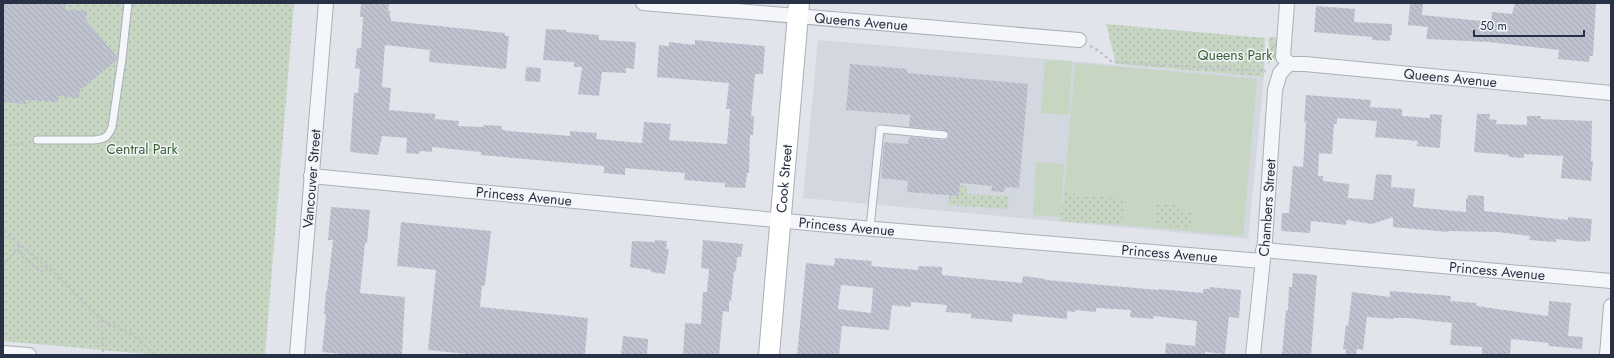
<svg xmlns="http://www.w3.org/2000/svg" width="1614" height="358" font-family="Jost,sans-serif">
<defs>
<pattern id="park-dots" width="8" height="8" patternUnits="userSpaceOnUse"><rect width="8" height="8" fill="#c6d6c2"/><path d="M2 2h.1M6 6h.1" fill="none" stroke="#aab8a8" stroke-width="1.8" stroke-linecap="round"/></pattern>
<pattern id="garden-furrows" width="10" height="10" patternUnits="userSpaceOnUse"><rect width="10" height="10" fill="#c6d6c2"/><path d="M-1 1l2-2M0 10L10 0M9 11l2-2" fill="none" stroke="#aab8a8"/></pattern>
<pattern id="building-back-hatch" width="6" height="6" patternUnits="userSpaceOnUse"><rect width="6" height="6" fill="#bec3cf"/><path d="M-1 5l2 2M0 0l6 6M5-1l2 2" fill="none" stroke="#a3a8b3"/></pattern>
</defs>
<rect width="100%" height="100%" fill="#e1e5eb"/>
<polygon fill="#d3d7e0" points="818,40 1264,77 1248,239 803,198"/>
<g fill="#c6d6c2">
<polygon points="1045,60 1072,61 1069,115 1041,113"/>
<polygon points="1075,63 1257,79 1243,236 1122,225 1124,199 1064,193"/>
<polygon points="1036,162 1064,164 1061,217 1033,215"/>
</g>
<g fill="url(#park-dots)">
<polygon points="3,3 294,3 265,355 157,355 3,341"/>
<polygon points="1106,24 1265,38 1264,77 1116,64"/>
<polygon points="950,185 967,186 966,194 1009,196 1008,209 948,205"/>
<polygon points="1064,193 1124,199 1122,225 1060,221"/>
<path d="M1161 203 1174 204C1179 213 1182 213 1192 213L1193 225 1183 229 1155 224 1156 204Z"/>
</g>
<polygon fill="url(#garden-furrows)" points="1269,37 1279,38 1278,58 1268,64"/>
<g fill="url(#building-back-hatch)" fill-rule="evenodd">
<polygon points="3,3 66,3 65,10 87,11 86,20 117,57 117,60 80,90 79,98 58,96 58,102 26,100 26,104 3,102"/>
<polygon points="361,3 389,4 388,11 390,11 390,18 391,18 391,21 505,33 505,36 509,36 506,69 429,62 430,50 385,45 382,85 382,87 391,88 389,110 435,114 435,119 459,121 458,126 483,127 483,125 502,126 501,129 507,131 570,136 570,131 597,133 596,139 642,143 644,122 671,124 669,140 727,144 730,109 726,109 729,83 657,77 659,45 669,46 669,42 695,45 695,40 765,46 763,74 755,74 751,116 754,117 753,135 750,135 749,173 747,173 745,188 725,187 725,183 684,180 685,173 625,168 625,175 604,173 604,166 481,155 481,152 432,147 432,152 420,151 419,154 406,153 407,138 382,136 378,155 350,152 354,93 358,93 360,69 355,68 357,48 361,48 363,17 360,17"/>
<polygon points="1410,3 1423,3 1422,15 1491,22 1492,12 1512,14 1515,3 1596,3 1593,56 1590,56 1589,62 1558,59 1559,50 1489,42 1426,39 1428,27 1408,25"/>
<polygon points="1316,6 1355,9 1354,22 1392,24 1392,35 1390,35 1390,41 1372,40 1372,37 1314,32"/>
<polygon points="546,29 566,30 566,32 599,35 599,40 636,42 634,69 626,68 626,73 602,72 599,96 578,94 582,67 574,67 574,62 543,60"/>
<polygon points="850,64 907,69 907,73 1028,84 1019,188 1005,187 1004,192 991,191 992,186 960,183 959,196 907,192 908,181 881,178 884,142 908,144 909,137 944,140 948,138 949,133 944,130 909,127 910,115 846,110"/>
<polygon points="526,67 541,68 540,82 525,81"/>
<polygon points="1306,95 1371,100 1370,107 1402,109 1402,116 1430,118 1430,114 1442,115 1440,148 1417,146 1418,141 1375,137 1377,121 1337,118 1337,124 1334,124 1332,154 1319,153 1318,176 1323,176 1323,181 1349,184 1348,198 1373,200 1376,174 1392,175 1391,187 1415,189 1413,207 1466,212 1466,198 1468,198 1468,195 1484,196 1484,211 1568,220 1568,217 1592,219 1590,241 1585,241 1585,242 1556,239 1556,242 1529,240 1530,236 1497,232 1448,231 1448,232 1393,227 1393,217 1372,224 1347,220 1346,225 1311,221 1310,233 1281,231 1282,213 1289,213 1293,166 1303,167 1306,122 1304,122"/>
<polygon points="1477,114 1490,114 1489,119 1497,120 1496,124 1527,125 1527,116 1541,116 1540,119 1592,121 1591,161 1593,161 1591,181 1561,178 1563,156 1524,154 1524,158 1509,157 1509,155 1474,152"/>
<polygon points="331,207 370,210 367,243 365,243 360,293 405,297 402,355 352,355 322,352 326,314 324,314 326,291 327,291 333,240 328,240"/>
<polygon points="401,222 491,231 485,285 482,286 480,307 588,318 585,355 476,355 428,350 436,270 397,266"/>
<polygon points="655,240 667,241 666,249 669,249 665,274 651,272 651,270 630,267 632,241 655,242"/>
<polygon points="703,240 743,244 741,257 737,257 736,271 734,271 731,301 729,301 729,312 723,311 719,355 683,355 685,323 701,324 703,292 707,292 709,269 701,268"/>
<path d="M835 258 872 261 871 266 918 270V266L942 267V275L991 280 1022 283 1023 276 1046 279V280L1159 290V289L1203 293V289H1210V287L1241 290 1239 318 1229 317 1225 354 1205 352V355H1165L1166 343 1195 346 1197 321 1154 316 1153 319 1130 317 1131 310 1096 308V312L1076 310 1075 312 1067 311V319L1013 314 1012 322 971 318V314L946 312 947 305 911 302V307L892 305 889 330 842 326 839 355H797L806 263 834 266ZM841 285 873 288 871 313 838 309Z"/>
<polygon points="1293,273 1317,275 1311,355 1282,355 1286,310 1288,310 1289,287 1292,287"/>
<polygon points="1390,291 1451,296 1450,301 1477,303 1476,306 1548,316 1549,301 1571,303 1568,336 1583,337 1582,349 1548,346 1549,343 1511,339 1510,355 1482,355 1482,347 1450,345 1452,323 1407,318 1393,318 1393,319 1367,317 1363,350 1357,349 1356,355 1345,355 1346,349 1343,349 1346,325 1348,326 1352,292 1390,297"/>
<polygon points="623,336 648,339 647,355 621,355"/>
</g>
<g fill="none" stroke-linecap="round" stroke-linejoin="round">
<defs>
<g id="lane">
<path d="M37 140H94C105 139 108 137 112 127L122 59 128 3"/>
<polyline points="870,228 880,129 944,135"/>
</g>
<g id="street">
<path id="s1" d="M643 3 1079 40"/>
<polyline points="1287,3 1283,57 1289,64"/>
<path id="s2" d="M1289 64H1305L1611 93"/>
<path id="s3" d="M311 176 850 227 1262 261"/>
<path id="s4" d="M1263 250 1611 281"/>
<polyline points="3,353 29,355"/>
<path id="s5" d="M297 355 326 3"/>
<path id="s6" d="M1253 355 1265 240 1275 90 1280 73 1289 64"/>
<polyline points="1607,355 1611,306"/>
</g>
<g id="secondary">
<path id="s7" d="M769 355 799 3"/>
</g>
</defs>
<use href="#lane" stroke="#aaafb9" stroke-width="9"/>
<use href="#street" stroke="#aaafb9" stroke-width="16"/>
<use href="#secondary" stroke="#aaafb9" stroke-width="22"/>
<g stroke="#c0c3ca" stroke-width="2.5" stroke-dasharray="3 3" stroke-linecap="butt">
<polyline points="1090,46 1099,51 1112,62 1266,71"/>
<polyline points="3,146 28,143"/>
<polyline points="3,231 51,270 101,320 103,339 103,355"/>
<polyline points="21,245 20,255 41,271 46,270 48,267"/>
<polyline points="3,266 20,244"/>
<polyline points="102,321 130,333 156,355"/>
</g>
<use href="#lane" stroke="#f5f6f9" stroke-width="7"/>
<use href="#street" stroke="#f5f6f9" stroke-width="14"/>
<use href="#secondary" stroke="#fff" stroke-width="20"/>
</g>
<g text-anchor="middle" stroke-width="3" stroke-linejoin="round" paint-order="stroke">
<g font-size="14" fill="#283145" stroke="#f1f4f8">
<text dy="5" stroke="none"><textPath href="#s1" startOffset="219">Queens Avenue</textPath></text>
<text dy="5" stroke="none"><textPath href="#s2" startOffset="162">Queens Avenue</textPath></text>
<text dy="5" stroke="none"><textPath href="#s5" startOffset="177">Vancouver Street</textPath></text>
<text dy="5" stroke="none"><textPath href="#s7" startOffset="177">Cook Street</textPath></text>
<text dy="5" stroke="none"><textPath href="#s3" startOffset="214">Princess Avenue</textPath></text>
<text dy="5" stroke="none"><textPath href="#s6" startOffset="148">Chambers Street</textPath></text>
<text dy="5" stroke="none"><textPath href="#s3" startOffset="538">Princess Avenue</textPath></text>
<text dy="5" stroke="none"><textPath href="#s3" startOffset="862">Princess Avenue</textPath></text>
<text dy="5" stroke="none"><textPath href="#s4" startOffset="235">Princess Avenue</textPath></text>
</g>
<g font-size="14" fill="#3a6234" stroke="#f1f4f8">
<text x="1235" y="60">Queens Park</text>
<text x="142" y="154">Central Park</text>
</g>
</g>
<rect width="1614" height="358" fill="none" stroke="#283145" stroke-width="8"/>
<path d="M1474 30v6h110v-6" fill="none" stroke="#283145" stroke-width="2"/>
<text x="1480" y="30" font-size="12" fill="#283145" stroke="#f1f4f8" stroke-width="3" paint-order="stroke">50 m</text>
</svg>
